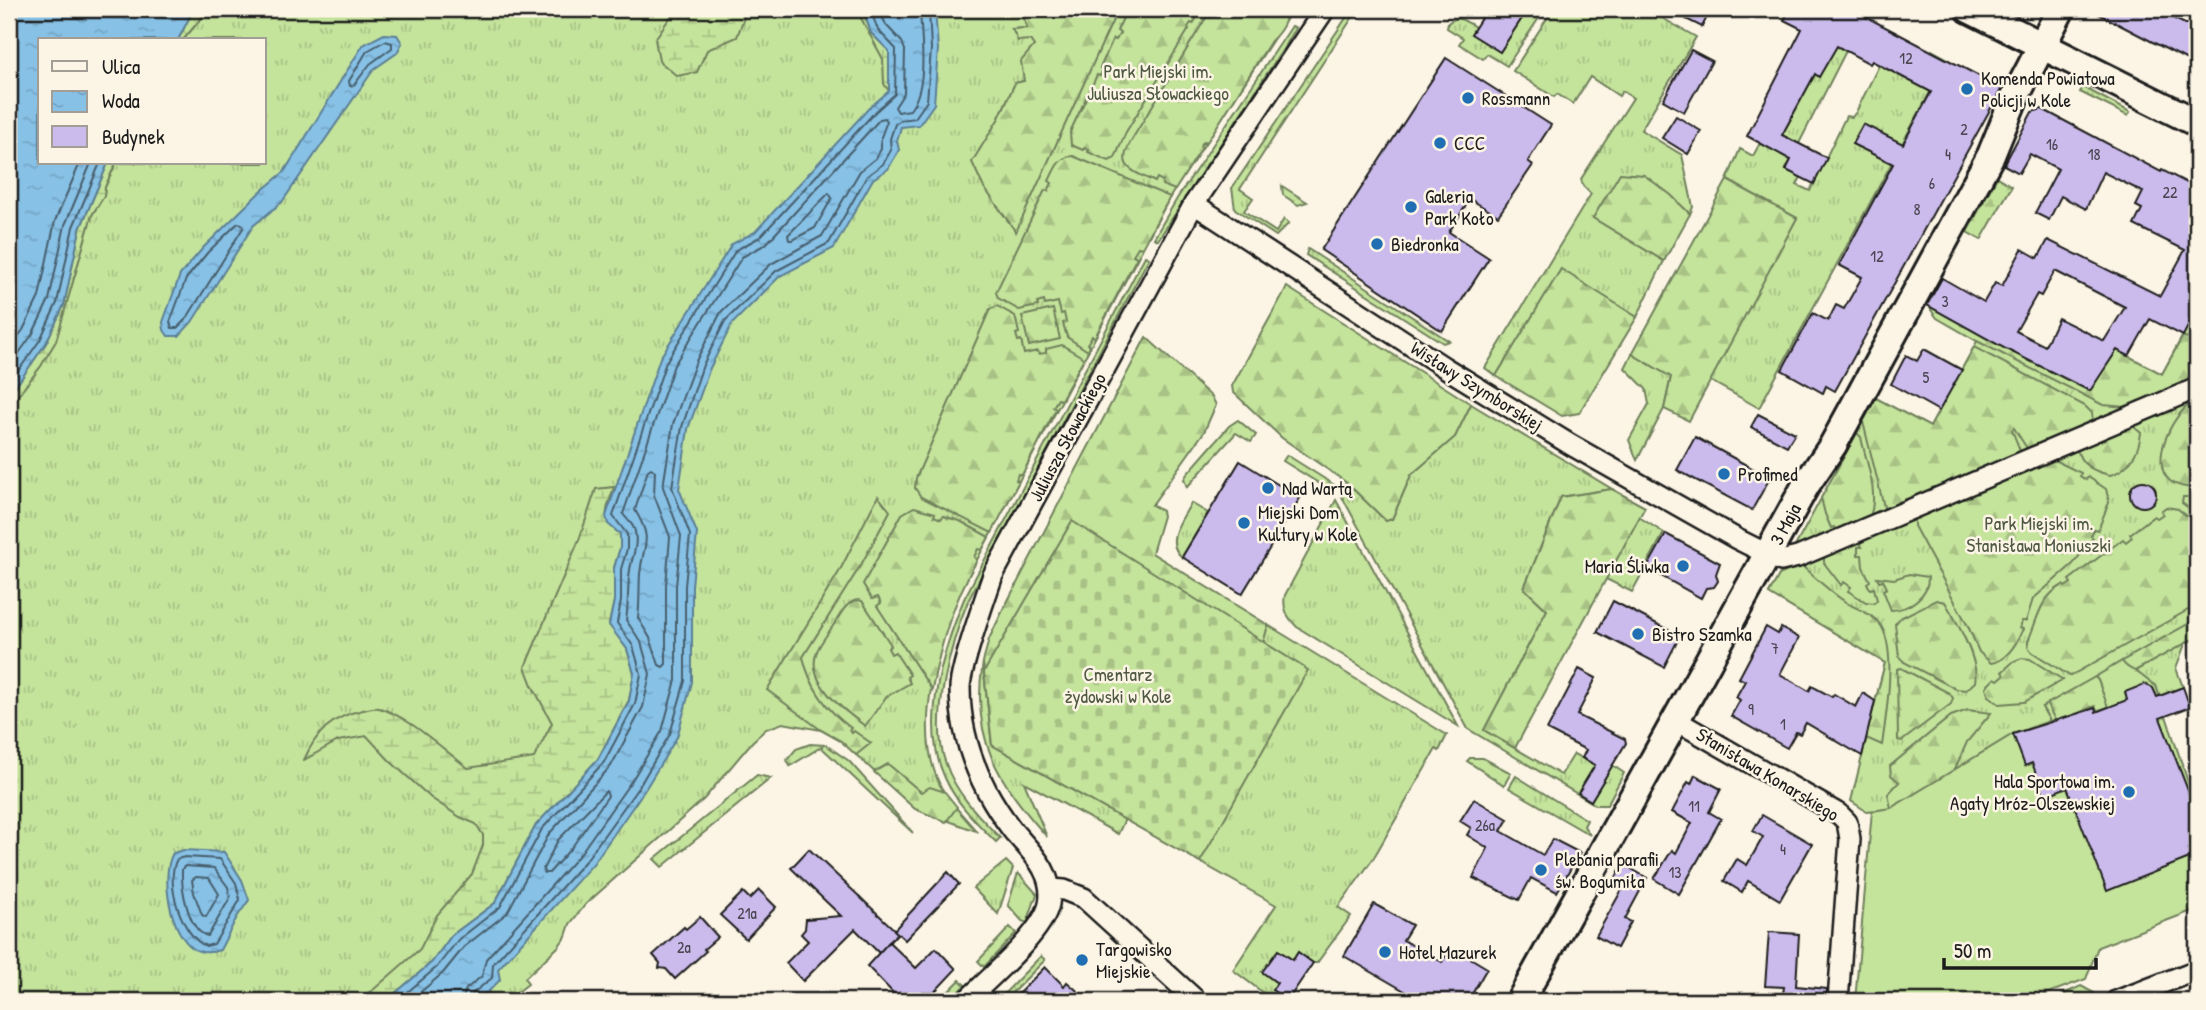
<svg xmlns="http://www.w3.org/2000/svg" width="2206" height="1010" font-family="'Patrick Hand',sans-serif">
<defs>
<pattern id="grass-tufts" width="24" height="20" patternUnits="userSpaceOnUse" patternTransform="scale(1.75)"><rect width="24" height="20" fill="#c4e39b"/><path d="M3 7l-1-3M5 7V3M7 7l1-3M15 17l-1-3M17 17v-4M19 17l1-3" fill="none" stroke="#a8c285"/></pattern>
<pattern id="forest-firs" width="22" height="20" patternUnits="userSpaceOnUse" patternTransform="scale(1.75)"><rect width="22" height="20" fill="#c4e39b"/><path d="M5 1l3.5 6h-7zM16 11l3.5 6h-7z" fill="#a8c285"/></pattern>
<pattern id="wetland-marsh" width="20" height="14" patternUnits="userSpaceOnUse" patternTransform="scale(1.75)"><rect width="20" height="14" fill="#c4e39b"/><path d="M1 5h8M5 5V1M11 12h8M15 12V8" fill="none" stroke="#a8c285"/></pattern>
<pattern id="cemetery-stones" width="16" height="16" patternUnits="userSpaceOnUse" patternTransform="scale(1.75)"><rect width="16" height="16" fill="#c4e39b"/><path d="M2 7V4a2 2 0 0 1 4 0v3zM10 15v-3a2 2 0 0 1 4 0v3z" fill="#a8c285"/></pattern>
<pattern id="water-ripples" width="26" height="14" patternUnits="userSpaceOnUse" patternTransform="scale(1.75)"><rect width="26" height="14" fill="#87c1e6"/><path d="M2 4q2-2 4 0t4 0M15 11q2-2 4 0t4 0" fill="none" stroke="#74a5c5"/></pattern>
</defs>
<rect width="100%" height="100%" fill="#fcf5e5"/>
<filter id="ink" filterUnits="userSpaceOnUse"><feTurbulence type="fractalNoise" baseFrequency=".0143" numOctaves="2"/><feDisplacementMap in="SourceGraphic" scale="14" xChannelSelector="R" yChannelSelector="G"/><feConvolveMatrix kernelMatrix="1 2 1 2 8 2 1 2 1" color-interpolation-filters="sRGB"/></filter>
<g filter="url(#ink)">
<g fill="url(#grass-tufts)" stroke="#70805c" stroke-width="2">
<path d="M209 9H1021L1027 28 1013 29 1030 40 1035 46 1024 81 1015 83 999 118 1111 9H1293L1170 197 962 588C938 642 912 728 940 785 948 801 965 817 976 831L915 809 841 741 821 730 783 723 766 729 752 742 704 799 586 904 570 924 566 936 558 947 525 978 528 984 506 1001H9V407L41 366 70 291 92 215 104 196 105 187 116 163H264V40H183Z"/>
<polygon points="1352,9 1358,9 1240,189 1253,198 1244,211 1276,232 1284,219 1289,223 1276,236 1235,209 1232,188"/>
<path d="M1528 9H1545L1507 66 1487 54 1483 59 1459 44 1463 38 1447 28 1448 23C1458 14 1465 21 1475 27L1472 34 1500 52Z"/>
<polygon points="1553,9 1646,9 1696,37 1641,130 1682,155 1693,207 1690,214 1684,208 1593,218 1664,261 1637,317 1561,270 1496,376 1485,368 1591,194 1583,186 1581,179 1633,98 1622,91 1619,96 1590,77 1573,104 1557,94 1554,97 1513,71"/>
<polygon points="1292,26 1296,28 1287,43 1158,240 1154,238 1178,197"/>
<polygon points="1819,37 1846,51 1786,169 1801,177 1797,185 1810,191 1846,116 1852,117 1856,112 1879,65 1914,83 1932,50 1948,59 1759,408 1709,380 1797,218 1727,180 1740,149 1753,156 1760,143 1774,150 1815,74 1819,76"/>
<polygon points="2083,87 2130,112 2128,116 2080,92"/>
<polygon points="1282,186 1307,202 1298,205 1283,195"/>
<polygon points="1308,249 1449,341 1443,343 1306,255"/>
<path d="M1145 256 1149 258 968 601C951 643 929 720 946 764 956 794 979 816 1000 838L996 842C977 823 956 803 945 778 920 725 943 650 964 599Z"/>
<polygon points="2197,309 2197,637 2185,644 2176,668 2183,687 2159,696 2156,686 2145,680 2098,680 2109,707 2042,707 2050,721 2013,734 2025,765 1891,809 1866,811 1851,801 1885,663 1769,594 1876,398 1930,427 1981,334 2089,391 2117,350 2162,374"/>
<polygon points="1632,354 1671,377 1664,409 1637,460 1629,440 1649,404 1646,389 1625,368"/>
<polygon points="1471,404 1612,489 1561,497 1524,588 1547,610 1484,730 1561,775 1574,754 1608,772 1612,765 1624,773 1607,805 1596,805 1468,729 1340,493 1346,482 1385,520 1392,519 1411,475 1455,437"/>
<polygon points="1238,420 1256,435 1251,442 1236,433 1187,487 1184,479 1187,474 1229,426"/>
<polygon points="1287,455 1336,486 1333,492 1283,461"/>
<path d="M1336 500 1458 726 1297 627C1288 618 1282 609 1285 595Z"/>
<path d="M1191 503 1208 513 1182 557C1163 541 1182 520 1191 503Z"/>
<polygon points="1639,517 1664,533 1632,592 1606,579"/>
<polygon points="1268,625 1447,735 1439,751 1436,749 1373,859 1338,907 1351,916 1317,963 1313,963 1298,953 1293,960 1278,950 1263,972 1277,983 1273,990 1287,1001 1274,1001 1233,970 1276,905 1179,850 1259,655"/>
<path d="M983 662 992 745 1125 819 1118 834 1024 782 1047 837C998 781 970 739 983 662Z"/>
<polygon points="810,744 826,745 849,761 913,833 821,747 790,766 787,760 796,749"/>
<polygon points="1470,758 1483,758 1511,773 1504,785 1467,761"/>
<polygon points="757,775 771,778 662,867 654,859"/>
<polygon points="1516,776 1587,820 1584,826 1590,835 1509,788"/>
<polygon points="1006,861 1013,868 998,914 973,888"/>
<polygon points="1018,873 1037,894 1027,923 1022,921 1008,905"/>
<polygon points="1010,927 1016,933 984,967 978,961"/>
<polygon points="1041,956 1045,960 1004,1001 997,1001"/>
<polygon points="960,980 965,985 949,1001 939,1001"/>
<polygon points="2081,986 2094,993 2087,1001 2077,1001 2063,994"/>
</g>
<g fill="url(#forest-firs)" stroke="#70805c" stroke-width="2">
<polygon points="1021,9 1118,9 1016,232 983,186 972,162 999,118 1015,83 1024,81 1021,61 1034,46 1030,40 1018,41 1012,29 1027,28"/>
<polygon points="1127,9 1202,9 1193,24 1191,23 1188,27 1189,29 1126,132 1115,158 1109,161 1088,152 1089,150 1085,148 1083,150 1071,145 1070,132 1097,75 1100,76 1103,70 1100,68 1113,39 1116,40 1120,33 1117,31"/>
<path d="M1212 9H1287C1287 23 1280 32 1271 41L1207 142 1204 141 1200 146 1202 148 1175 190 1162 185 1163 181 1157 178 1155 182C1128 169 1115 166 1134 136L1207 16 1211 17 1214 11Z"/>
<path d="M1073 156 1170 197 1142 248 1138 247 1133 255 1137 257 1095 337 1092 336 1087 344 1090 346 1088 351 1067 337 1063 323 1066 322 1064 313 1061 314 1058 302 1045 305 1044 301 1037 303 1038 306 1019 310 998 298 996 292 1045 190 1048 191 1052 183 1049 181C1055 169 1058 157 1073 156Z"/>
<polygon points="1620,173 1644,175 1671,195 1690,214 1664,261 1593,218"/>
<polygon points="1997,177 2012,186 1981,240 1967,232"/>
<polygon points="1727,180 1797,218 1689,421 1664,409 1671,377 1632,354"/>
<polygon points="1561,269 1637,317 1579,413 1562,416 1496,376"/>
<polygon points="1287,287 1471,404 1455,437 1411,475 1392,519 1386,521 1347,483 1282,438 1233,392 1232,386"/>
<polygon points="997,306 1015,316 1019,333 1016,334 1018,341 1021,340 1024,354 1038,351 1039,354 1046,353 1046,349 1062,345 1084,358 1061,400 1058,399 1053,407 1056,409 1022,475 1018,474 1016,480 1019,481 992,533 921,497 915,488 916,478 990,309"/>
<polygon points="1931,307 2006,349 2089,391 2117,350 2162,374 2183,336 2192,340 2197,330 2197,378 2126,407 2103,405 1977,341 1937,318 1931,310"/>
<polygon points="1053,309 1060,339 1029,346 1022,316"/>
<polygon points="1146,337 1212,397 1216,405 1204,432 1152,505 1162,511 1163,516 1152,553 1268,625 1260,655 1179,850 992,745 983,662 989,639 1003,610"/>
<polygon points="1974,347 2085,406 2092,413 2093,422 2028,450 2014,428 2012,430 2021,453 1885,511 1863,422 1876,398 1930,427"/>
<path d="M2197 399V488C2188 487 2178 487 2170 481 2147 461 2175 409 2197 399Z"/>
<path d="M2133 426 2141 433C2139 452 2129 470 2110 475 2095 472 2080 465 2077 449Z"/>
<path d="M1857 433 1861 437C1866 462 1879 492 1870 517L1836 531 1834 527 1831 528 1825 514 1821 498Z"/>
<path d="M2052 459 2081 473 2080 476 2086 480 2088 477 2106 489 2109 502 2098 530 2094 529 2091 536 2093 538 2073 564 2033 599 2026 621H2022L2020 628 2023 629C2017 643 2007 661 1991 663L1979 652 1968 626 1914 526V519Z"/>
<polygon points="1612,489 1645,507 1515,748 1484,730 1547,610 1524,588 1561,497"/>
<path d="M878 496 890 511 861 565 803 657C810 687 826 710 851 728L849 730 852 733 854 731 871 743 856 755 841 741 821 730 767 690 839 572Z"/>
<polygon points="2183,497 2197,497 2197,514 2182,503"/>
<path d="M914 507 935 513 934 516 941 519 943 516 960 521 989 537 982 550 978 549 974 557 977 560C953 603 941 641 932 690L877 606 881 603 878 597 872 599 863 584 902 514Z"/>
<path d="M2166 507 2178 509 2197 524V605L2070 676 2032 652 2028 647V641C2038 619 2039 598 2063 585L2065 587 2071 583 2069 580 2123 539 2126 542 2132 537 2130 534 2154 516 2157 518 2163 514 2161 511Z"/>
<polygon points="1858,540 1862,547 1858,547 1858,555 1862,555 1863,567 1870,581 1867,583 1870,589 1874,588 1877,600 1874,603 1866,602 1848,591 1851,587 1844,582 1841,585 1824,563 1824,554"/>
<path d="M1801 565C1815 578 1830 592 1847 603 1857 609 1871 613 1879 623 1898 646 1886 716 1882 745L1866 738 1885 663 1769 594 1779 575Z"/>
<path d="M1909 574 1928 577C1929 595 1909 610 1891 610L1883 590 1887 588 1883 580 1879 581 1877 577 1894 579Z"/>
<path d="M858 600 862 601 891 645 888 648 891 654 895 652 910 675 907 677 910 683 886 697 865 726C845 711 807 684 816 654 819 644 827 635 833 626 840 616 845 602 858 600Z"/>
<path d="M1936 600 1945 602C1956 620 1980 662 1975 682L1966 690 1956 689 1904 662 1899 656 1895 624 1900 618Z"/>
<polygon points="2197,619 2197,637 2133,672 2126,668 2122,661"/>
<polygon points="2022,658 2030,659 2063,680 2024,702 1999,704 1988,695 1986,687 1995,678 1998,680 2004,675 2002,672 2014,661"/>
<polygon points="1901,668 1949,693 1953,698 1951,704 1902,741 1898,740 1897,669"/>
<polygon points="2095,677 2098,680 2109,707 2096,711 2093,707 2079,714 2078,718 2057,726 2047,704"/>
<polygon points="1968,710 1991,713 1967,742 1954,771 1891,808 1888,794 1899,782 1891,775 1890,766 1951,716"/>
<polygon points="888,764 921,792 930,787 945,792 957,807 946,822 915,809 874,772"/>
</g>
<g fill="url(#wetland-marsh)" stroke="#70805c" stroke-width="2">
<polygon points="198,9 209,9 183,40 178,40 190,16"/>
<polygon points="676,9 747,9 737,37 707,50 697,72 677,76 659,61 655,39"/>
<polygon points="856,9 863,9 871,33 889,51 889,91 884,84 883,59"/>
<polygon points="108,163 116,163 105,187 104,196 92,215 56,341 41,366 9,407 9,396 46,343 64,305 80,229"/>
<path d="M614 487C607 510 599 517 620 534V548L614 568V601L609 624 627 649 634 673 629 700 598 759 536 825 495 903 452 935 432 962 386 1001H350L372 991 420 949 437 915 472 874 483 845V835L476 824 460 817 431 798 390 761 367 736 338 741 304 760C316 732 333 716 363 710 368 709 374 707 379 708 407 715 444 750 468 768L534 758 552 723 532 685 525 667 579 540 596 489Z"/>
</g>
<polygon fill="url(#cemetery-stones)" stroke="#70805c" stroke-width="2" points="1072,521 1308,670 1200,862 992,745 984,672"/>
<path fill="#c4e39b" stroke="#70805c" stroke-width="2" d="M2122 661C2127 670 2134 669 2141 675 2146 679 2149 682 2156 686L2197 809V909L2098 947 2086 979 2027 1001H1855L1872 811 1891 808 2013 734 2050 721 2042 707 2047 704 2058 726 2077 718 2076 714 2092 707 2095 706 2097 711 2108 707 2098 680 2095 677Z"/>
<g fill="url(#water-ripples)" stroke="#5c7f95" stroke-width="2">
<polygon points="9,9 198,9 190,16 178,40 40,40 40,163 108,163 80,229 64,305 46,343 9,396"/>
<polygon points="863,9 935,9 938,49 934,104 919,125 901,127 897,141 899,150 888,169 873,179 834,248 780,276 732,324 710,368 688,429 679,489 697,533 692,586 692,682 677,737 646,788 593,864 498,969 500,980 488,992 472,1001 386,1001 432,962 452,935 495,903 536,825 598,759 629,701 634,673 627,649 609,625 614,601 614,568 620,548 620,534 608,524 606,516 660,358 732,244 755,232 869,108 889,91 889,51 871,33"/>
<polygon points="384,34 397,35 402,43 397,53 374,69 282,202 253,226 192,322 179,336 168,336 164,330 163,322 180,275 203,248 260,192 284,172 363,45"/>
<path d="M184 850 224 852 242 880 249 900 237 917 220 950C211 953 203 954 194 949 170 934 160 876 173 853Z"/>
</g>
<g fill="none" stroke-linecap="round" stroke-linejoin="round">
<g stroke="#475e6d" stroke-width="2">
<path d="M879 9 886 25 902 42 905 50 904 93 895 107 898 112 910 110C929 86 921 38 920 9"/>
<polygon points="385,41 392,43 392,48 370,64 354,85 350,86 349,81 367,51"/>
<polygon points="829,193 832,198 815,228 792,240 789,240 788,235"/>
<polygon points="238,223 242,224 243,228 187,318 177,328 172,328 170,322 186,279 208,252"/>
<polyline points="9,349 23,330 39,297 55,221 80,163"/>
<polyline points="9,367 32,335 49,300 65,225 91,163"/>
<polyline points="9,384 40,340 57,303 73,227 100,163"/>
<path d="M651 468 655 471 654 495 670 537 666 585V664L663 667 659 665 650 638 638 618C640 603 639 589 640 574 643 542 654 542 635 510L648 470Z"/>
<polygon points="606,791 608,796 572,847 549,873 544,873 543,869 558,840"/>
<path d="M185 857 220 859 236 883 240 900 214 944 206 946C182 937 164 882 177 859Z"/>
<path d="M185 866 214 868 228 887 230 898 208 936C188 932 181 887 182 869Z"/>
<polygon points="196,877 209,878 219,894 206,917 202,915 194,893 192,880"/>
<polyline points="397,1001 437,967 458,940 500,907 542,829 604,762 635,704 641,674 633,646 617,623 621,601 621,569 627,549 627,534 613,516 666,362 736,250 760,237 874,113 895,94 896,49 878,30 870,9"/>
<path d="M410 1001 443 973 464 947 507 913 549 834 611 766 643 707 650 674 641 642 626 620C629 603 627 587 630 570 632 557 638 546 635 532 634 524 627 520 623 514L674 365 742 257 766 244 880 119 885 118 887 121 881 137V149L876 158 860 171 822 236 771 264 721 312 696 361 673 424 663 487 681 536 676 586V680L662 731 632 780 580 854 486 959 482 976 466 989 462 1001"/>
<polyline points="471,1001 473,993 492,978 493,964 587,859 640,785 670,734 685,681 685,586 690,535 672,487 682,427 703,365 725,321 776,271 829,243 867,176 883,164 891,150 890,139 895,124 901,120 915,118 927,101 931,49 929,9"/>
</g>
</g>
<g fill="#cbbbec" stroke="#1c1c1c" stroke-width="2" fill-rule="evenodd">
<polygon points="1487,9 1528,9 1500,52 1471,34"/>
<polygon points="1666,9 1711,9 1702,27"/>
<polygon points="1790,9 1851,9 2002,88 1835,391 1826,386 1823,393 1782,370 1813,313 1828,321 1836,305 1844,309 1862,277 1839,265 1893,164 1852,144 1863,124 1903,144 1931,92 1872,61 1870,64 1837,46 1819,77 1815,74 1782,135 1827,158 1814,184 1786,170 1791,160 1747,136 1802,29 1784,20"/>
<polygon points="2089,9 2154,9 2185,24 2192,24 2197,30 2197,65"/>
<polygon points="1691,50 1712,61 1684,112 1663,100"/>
<polygon points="1446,58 1551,125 1528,161 1533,165 1498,216 1470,199 1449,232 1489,258 1442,331 1321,250"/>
<path d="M2042 109 2161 172 2162 170 2197 188V309L2183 336 2150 319 2129 356 2117 350 2090 391 2006 349 1927 305 1942 278 1984 302 1995 283 2002 286 2022 249 2038 258 2048 240 2160 296 2185 250 2134 225 2142 209 2136 206 2143 192 2103 172 2086 209 2061 196 2049 220 2035 213 2058 169 2030 154 2019 173 2004 165 2032 112ZM2055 271 2125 307 2104 341 2058 318 2045 346 2016 331 2037 294 2041 296Z"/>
<polygon points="1676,116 1701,131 1688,154 1662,138"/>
<polygon points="1924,349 1962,370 1939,411 1891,384 1906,355 1917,361"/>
<polygon points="1758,414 1795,433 1787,446 1751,427"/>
<polygon points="1695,437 1770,478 1752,510 1677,470"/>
<polygon points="1240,461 1300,498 1242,594 1182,557"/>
<circle cx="2143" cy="494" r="13"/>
<polygon points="1666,534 1720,563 1716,574 1718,581 1714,587 1706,588 1701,598 1647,568"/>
<polygon points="1613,601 1680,636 1664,667 1597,632"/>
<polygon points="1766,627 1778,634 1781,628 1799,638 1780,674 1809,691 1812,686 1832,697 1834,694 1856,707 1863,693 1875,701 1862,756 1806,723 1800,734 1796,732 1787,748 1731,716 1740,700 1736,697 1745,681 1739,678"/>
<polygon points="1579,669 1596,678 1577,715 1625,739 1626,743 1591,801 1578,793 1595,765 1582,758 1586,750 1547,730"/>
<polygon points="2145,684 2153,688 2157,697 2183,687 2190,707 2160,718 2197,814 2197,855 2107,891 2067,787 2045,796 2032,763 2025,766 2013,734 2095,708 2096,712 2127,700 2125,692"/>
<polygon points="1695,775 1721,789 1709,812 1721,819 1679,894 1654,879 1672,850 1676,853 1692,823 1672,812 1688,782 1691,784"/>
<polygon points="1474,799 1508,819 1501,831 1543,855 1553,839 1580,853 1557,892 1531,878 1519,900 1473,878 1488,848 1467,835 1471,828 1460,821"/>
<polygon points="1762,815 1812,844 1780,900 1748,881 1742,892 1724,881 1737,859 1747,865 1763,837 1753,831"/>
<polygon points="809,849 898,933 879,953 855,929 803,981 786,963 808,941 801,934 805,929 806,919 841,916 791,868"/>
<polygon points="1623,864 1647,878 1625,919 1631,922 1617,948 1596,936 1624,886 1614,881"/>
<polygon points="948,872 959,884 905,940 894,930"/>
<polygon points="759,890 776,907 746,939 720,915 743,892 750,899"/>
<polygon points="1374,904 1412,925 1403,940 1442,962 1449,950 1460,956 1462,953 1487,968 1468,1001 1422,1001 1344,956"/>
<polygon points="700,917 718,937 704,949 706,951 675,979 666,969 659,968 660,963 653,955 684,927 686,929"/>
<polygon points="1769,932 1799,934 1796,986 1827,989 1826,1001 1782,1001 1784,987 1765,986"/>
<polygon points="889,942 916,968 936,948 956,969 926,1001 901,1001 867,966"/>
<polygon points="1278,950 1293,960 1298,952 1313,963 1288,1000 1272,990 1277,983 1262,972"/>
<polygon points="1045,967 1064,986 1067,982 1089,1001 1011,1001"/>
</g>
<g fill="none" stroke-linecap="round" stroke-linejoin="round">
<defs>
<g id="street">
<polyline points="1194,204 1444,367 1571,445 1737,539 1781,561 1798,557 2197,388"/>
<polyline points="1677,721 1839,814 1847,822 1850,839 1838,1001"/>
<polyline points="1051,889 1064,890 1084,898 1197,1001"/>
<path d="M966 1001C988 979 1043 933 1049 904 1055 873 1032 853 1013 831 1004 819 994 804 987 791 970 759 960 724 960 688 960 680 963 670 965 662 973 632 983 604 993 575L1194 204 1325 9"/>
<polyline points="2116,1001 2197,970"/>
</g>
<g id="secondary">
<polyline points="1969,9 2197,123"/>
<polyline points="1520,1001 1806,485 1833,445 1991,155 2013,101 2061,9"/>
</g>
</defs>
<use href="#street" stroke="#1c1c1c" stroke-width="24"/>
<use href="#secondary" stroke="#1c1c1c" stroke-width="32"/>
<use href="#street" stroke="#fcf5e5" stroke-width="19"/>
<use href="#secondary" stroke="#fcf5e5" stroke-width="26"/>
</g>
</g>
<g fill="#1f6fb2" stroke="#fcf5e5" stroke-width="2.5">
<circle cx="1967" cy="89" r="7"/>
<circle cx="1468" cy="98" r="7"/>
<circle cx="1440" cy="143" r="7"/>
<circle cx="1411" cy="207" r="7"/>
<circle cx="1377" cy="244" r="7"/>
<circle cx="1724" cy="474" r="7"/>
<circle cx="1268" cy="488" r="7"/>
<circle cx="1244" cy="523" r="7"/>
<circle cx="1683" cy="566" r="7"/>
<circle cx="1638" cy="634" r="7"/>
<circle cx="2129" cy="792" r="7"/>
<circle cx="1541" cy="870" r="7"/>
<circle cx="1385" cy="952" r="7"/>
<circle cx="1082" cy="960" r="7"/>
</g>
<g text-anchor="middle" stroke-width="5" stroke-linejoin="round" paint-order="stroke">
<g font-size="16" fill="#484450">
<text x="1906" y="64">12</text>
<text x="1964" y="135">2</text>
<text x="2052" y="150">16</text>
<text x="1948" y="160">4</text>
<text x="2094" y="160">18</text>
<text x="1932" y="189">6</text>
<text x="2170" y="198">22</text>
<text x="1917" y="215">8</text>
<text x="1877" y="262">12</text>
<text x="1945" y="307">3</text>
<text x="1926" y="383">5</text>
<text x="1775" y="654">7</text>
<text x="1751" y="715">9</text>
<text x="1783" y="730">1</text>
<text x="1694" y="812">11</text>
<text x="1485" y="831">26a</text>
<text x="1783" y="855">4</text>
<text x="1675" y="878">13</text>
<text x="747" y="919">21a</text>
<text x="684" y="953">2a</text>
</g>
<g font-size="19" fill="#4e5842" stroke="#fcf5e5">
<text x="1158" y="78">Park Miejski im.<tspan x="1158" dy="22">Juliusza Słowackiego</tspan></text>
<text x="2039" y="530">Park Miejski im.<tspan x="2039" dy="22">Stanisława Moniuszki</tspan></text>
<text x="1118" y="681">Cmentarz<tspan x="1118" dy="22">żydowski w Kole</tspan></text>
</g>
<g font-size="19" fill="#1c1c1c" stroke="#fcf5e5" text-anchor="start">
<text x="1981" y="85">Komenda Powiatowa<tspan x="1981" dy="22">Policji w Kole</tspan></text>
<text x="1482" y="105">Rossmann</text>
<text x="1454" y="150">CCC</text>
<text x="1425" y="203">Galeria<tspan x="1425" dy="22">Park Koło</tspan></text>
<text x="1391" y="251">Biedronka</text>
<text x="1738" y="481">Profimed</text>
<text x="1282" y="495">Nad Wartą</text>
<text x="1258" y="519">Miejski Dom<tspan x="1258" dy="22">Kultury w Kole</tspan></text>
<text x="1669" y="573" text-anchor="end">Maria Śliwka</text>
<text x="1652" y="641">Bistro Szamka</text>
<text x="2115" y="788" text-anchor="end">Hala Sportowa im.<tspan x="2115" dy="22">Agaty Mróz-Olszewskiej</tspan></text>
<text x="1555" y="866">Plebania parafii<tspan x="1555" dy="22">św. Bogumiła</tspan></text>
<text x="1096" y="956">Targowisko<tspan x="1096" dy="22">Miejskie</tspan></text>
<text x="1399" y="959">Hotel Mazurek</text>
</g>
<g font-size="19" fill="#1c1c1c" stroke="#fcf5e5">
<text transform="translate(1477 386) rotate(32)" y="7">Wisławy Szymborskiej</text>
<text transform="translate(1067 437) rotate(-62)" y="7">Juliusza Słowackiego</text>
<text transform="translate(1785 524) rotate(-62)" y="7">3 Maja</text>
<text transform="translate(1768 774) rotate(31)" y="7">Stanisława Konarskiego</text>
</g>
</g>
<rect width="2206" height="1010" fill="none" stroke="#fcf5e5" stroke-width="35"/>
<rect x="18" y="18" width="2171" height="975" fill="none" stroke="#1c1c1c" stroke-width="2.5" filter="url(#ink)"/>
<rect x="38" y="38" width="228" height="126" fill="#fcf5e5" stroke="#a29e95" stroke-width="2"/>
<rect x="52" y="61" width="35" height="10" fill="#fcf5e5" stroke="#a29e95" stroke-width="2"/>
<text x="102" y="74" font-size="21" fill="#1c1c1c">Ulica</text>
<rect x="52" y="91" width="35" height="21" fill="url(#water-ripples)" stroke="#a29e95" stroke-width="2"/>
<text x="102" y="108" font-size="21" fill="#1c1c1c">Woda</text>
<rect x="52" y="126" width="35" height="21" fill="#cbbbec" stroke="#a29e95" stroke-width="2"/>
<text x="102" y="144" font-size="21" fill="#1c1c1c">Budynek</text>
<path d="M1944 958v10h152v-10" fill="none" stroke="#1c1c1c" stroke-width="3.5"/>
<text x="1954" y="958" font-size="21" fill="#1c1c1c" stroke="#fcf5e5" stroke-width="5" paint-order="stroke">50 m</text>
</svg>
